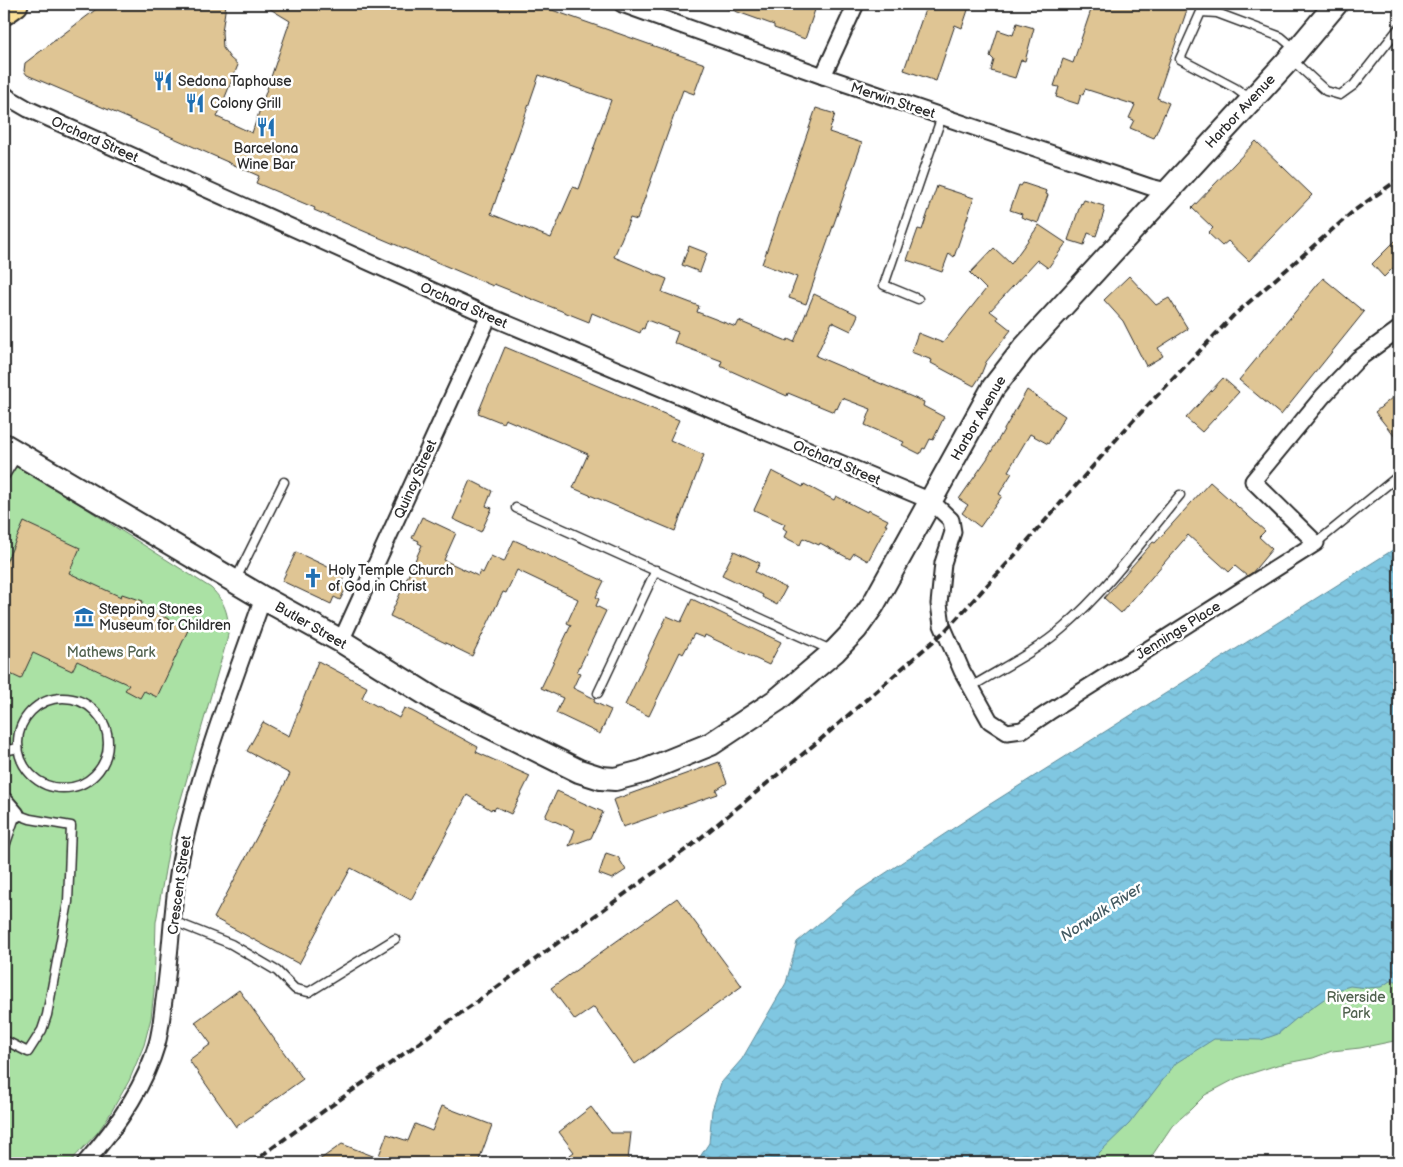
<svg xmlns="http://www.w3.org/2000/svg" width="1403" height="1167" font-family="'Balsamiq Sans',sans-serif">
<defs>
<pattern id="water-waves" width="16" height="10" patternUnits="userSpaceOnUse" patternTransform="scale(1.25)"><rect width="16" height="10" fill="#80c7e1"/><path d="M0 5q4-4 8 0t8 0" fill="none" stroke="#6fabc1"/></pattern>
</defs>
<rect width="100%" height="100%" fill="#fff"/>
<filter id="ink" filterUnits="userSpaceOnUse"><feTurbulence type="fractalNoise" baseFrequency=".02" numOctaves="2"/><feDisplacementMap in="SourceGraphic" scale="10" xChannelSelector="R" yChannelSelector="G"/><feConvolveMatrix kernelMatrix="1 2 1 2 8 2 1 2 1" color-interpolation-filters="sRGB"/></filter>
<g filter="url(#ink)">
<g fill="#aae1a4" stroke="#6a8668">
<path d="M4 456 211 588C226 602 231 620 227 640L172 830 156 922 154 991 151 1018 144 1045 129 1081 110 1114 98 1132 69 1163H4Z"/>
<polygon points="1399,950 1399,1040 1360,1048 1332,1051 1313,1058 1277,1065 1237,1078 1205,1095 1191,1109 1172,1126 1147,1163 1080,1163 1215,1018"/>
</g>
<polygon fill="url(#water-waves)" stroke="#5e8998" points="1399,546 1399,981 1390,981 1381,987 1367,988 1350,986 1337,990 1297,1018 1278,1034 1261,1040 1214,1039 1203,1046 1176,1063 1129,1124 1099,1153 1092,1163 696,1163 709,1143 712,1110 721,1083 742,1059 786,983 797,942 854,894 984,808"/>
<g fill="#dfc594" stroke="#2b2b2b" fill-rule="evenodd">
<path d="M103 4H226L222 32 223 48 230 58 238 65 217 117 252 133 290 21 262 4H535L705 64 694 94 683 90 637 220 630 218 614 257 667 279 662 292 699 306 697 312 736 327 739 321 787 341 788 339 794 342 814 294 858 315 851 331 832 322 816 356 924 402 923 406 944 417 933 440 930 439 925 449 923 448 920 454 902 445 904 442 865 425 871 409 842 398 837 409 836 408 834 412 788 393 787 396 720 366 722 361 674 343 678 332 647 320 644 329 642 328 640 333 592 313 589 322 494 284 493 286 314 210 315 208 256 183 259 176 158 131 27 75 24 71 25 63ZM539 75 611 100 579 189 573 187 551 238 491 214Z"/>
<polygon points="721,4 817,4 805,39 774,28 774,25 721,6"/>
<polygon points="927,4 970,4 962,28 955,25 936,81 904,70"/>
<polygon points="1093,4 1189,4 1157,98 1169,103 1154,138 1130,128 1134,120 1129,118 1135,105 1085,89 1083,95 1081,94 1078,104 1056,97 1059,87 1054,86 1063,59 1073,63"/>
<polygon points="1017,23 1034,28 1025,61 1021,60 1015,78 991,71 994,60 990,56 998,30 1013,35"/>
<polygon points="816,108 835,114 829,132 862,143 806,304 789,298 797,277 762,264"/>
<polygon points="1256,141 1312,195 1249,261 1228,241 1222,246 1208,233 1213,228 1192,208"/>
<polygon points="1023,183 1047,191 1046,194 1048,195 1038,223 1021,217 1022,214 1010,210 1019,185 1021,186"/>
<polygon points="937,186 974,198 954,257 949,253 942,272 907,260 918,229 922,230"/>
<polygon points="1084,200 1104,206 1103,211 1104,212 1096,236 1088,233 1084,245 1068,240 1081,203 1082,204"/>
<polygon points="1039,225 1066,243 1048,268 1037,260 990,311 998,317 997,319 1011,330 986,362 980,377 974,386 931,363 932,360 911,352 918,333 943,343 986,289 970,273 994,248 1011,264"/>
<polygon points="1399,237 1399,262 1384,277 1372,264"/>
<polygon points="689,246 707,253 700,272 682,265"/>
<polygon points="1129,276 1156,305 1169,298 1188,329 1158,348 1163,356 1146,366 1123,321 1104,300"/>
<polygon points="1323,278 1364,312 1281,415 1239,380"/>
<polygon points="505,347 679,420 670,440 704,455 675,531 573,488 588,454 505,419 503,423 478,413"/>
<polygon points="1223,378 1239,392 1202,432 1186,418"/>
<polygon points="1027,390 1065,416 1048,444 1030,434 1008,471 1012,473 999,494 1002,496 980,527 962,513 968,505 959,499 987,459"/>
<polygon points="1399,392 1399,442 1375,412"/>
<polygon points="772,471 803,487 804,484 834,500 836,496 867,512 868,510 888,520 885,525 887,525 868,561 854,553 850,559 820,543 819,545 803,538 800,545 784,537 787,531 783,528 785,524 754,510"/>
<polygon points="470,480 492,491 486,506 492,508 481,532 453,519"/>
<polygon points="1210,482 1265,531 1259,537 1272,549 1252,573 1247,576 1235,566 1229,572 1188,535 1121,613 1104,598 1153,542 1155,543"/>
<polygon points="422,517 456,533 444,560 478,576 480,571 483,573 491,556 504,562 514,540 604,581 596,597 599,599 596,606 606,611 577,672 580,673 573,688 595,699 594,702 611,710 600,734 556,713 563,698 541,688 571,625 567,623 578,599 517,570 506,593 503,592 472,656 390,616 422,545 418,543 419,541 412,538"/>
<polygon points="24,522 80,548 69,573 121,597 122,594 143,601 140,606 189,628 157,697 144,691 140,698 125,690 129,685 77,661 72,671 33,653 21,679 4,671 4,567"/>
<polygon points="734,551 760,563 755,572 786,588 777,605 762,597 763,595 722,575"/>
<polygon points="296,552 345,575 341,583 347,586 340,600 334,597 331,604 282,581"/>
<polygon points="692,599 781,642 769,665 705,635 704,638 694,634 683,654 680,652 649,716 625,705 667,616 681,622"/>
<polygon points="318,661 367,687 362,698 399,718 404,708 412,711 478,747 476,752 530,776 511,814 496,807 494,810 492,808 491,810 467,795 411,900 351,868 299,964 214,918 290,774 247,751 263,722 289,736"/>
<polygon points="719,762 727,783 716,790 718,794 623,827 613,800"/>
<polygon points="557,791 603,812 591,838 569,846 575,830 545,817"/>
<polygon points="606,853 618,857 626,870 612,879 599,874"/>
<polygon points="677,898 742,986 635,1064 594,1007 575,1020 551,988"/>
<polygon points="239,990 303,1079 236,1127 189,1060 211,1044 195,1022"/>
<polygon points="442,1106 492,1125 478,1163 315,1163 342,1144 378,1158 387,1134 408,1141 415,1124 432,1131"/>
<polygon points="591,1107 611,1133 631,1133 628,1160 624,1163 559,1163 574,1152 559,1132"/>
</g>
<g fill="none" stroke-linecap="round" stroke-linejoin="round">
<defs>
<g id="service">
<polyline points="1291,59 1326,91 1340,95 1354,85 1399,28"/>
<polyline points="1250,99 1235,88 1180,59 1201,12 1217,13 1281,37 1295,49"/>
<polyline points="918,299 884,285 942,116"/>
<polyline points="4,477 17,456"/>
<polyline points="516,508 831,650"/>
<polyline points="1316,543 1397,477"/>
<polyline points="236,579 284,482"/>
<path d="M971 687C1002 668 1037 651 1064 627 1108 589 1142 540 1180 495"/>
<polyline points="598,693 656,570"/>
<circle cx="63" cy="743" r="45"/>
<polyline points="4,751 18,748"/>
<polyline points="4,849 16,814 30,819 71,826 68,902 47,1015 42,1030 28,1052 4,1040"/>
<polyline points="173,921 231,944 277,971 295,989 309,992 395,939"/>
</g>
<g id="minor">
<polyline points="622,4 823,76 1150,187 1167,191"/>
<polyline points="823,76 856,4"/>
<polyline points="4,94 9,98 28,109 489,316 931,501 951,520 953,532 943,563 939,604 942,625 962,671 990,721 1007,732 1022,730 1049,712 1316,543 1253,481 1323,396 1358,359 1399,329"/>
<polyline points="341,641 489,316"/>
<polyline points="4,800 16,814"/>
<path d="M85 1163C115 1129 144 1089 157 1044 161 1030 162 1014 164 1000 172 945 172 889 186 835 205 754 236 676 263 598"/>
</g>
<polyline id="secondary" points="4,445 263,598 341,641 434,699 579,771 601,778 615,779 642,772 711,744 777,700 835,651 856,629 873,605 993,388 1024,348 1294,54 1336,4"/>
<polyline id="primary" points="4,12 15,4"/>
</defs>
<use href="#service" stroke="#2b2b2b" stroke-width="11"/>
<use href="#minor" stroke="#2b2b2b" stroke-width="19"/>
<use href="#secondary" stroke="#2b2b2b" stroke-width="26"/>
<use href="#primary" stroke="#2b2b2b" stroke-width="29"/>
<use href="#service" stroke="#fff" stroke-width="8"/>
<use href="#minor" stroke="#fff" stroke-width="15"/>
<use href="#secondary" stroke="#fff" stroke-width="22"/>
<use href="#primary" stroke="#fbdf96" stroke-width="25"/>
<polyline stroke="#2b2b2b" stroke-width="4" stroke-dasharray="8 4" stroke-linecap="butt" points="251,1163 500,985 692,845 821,739 944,632 1016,554 1129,425 1233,316 1355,210 1399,179"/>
</g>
</g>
<defs>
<symbol id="restaurant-bare" viewBox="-9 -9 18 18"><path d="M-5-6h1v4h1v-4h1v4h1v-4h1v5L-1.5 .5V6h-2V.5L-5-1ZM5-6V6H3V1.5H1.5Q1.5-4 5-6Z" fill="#1f6fb2" stroke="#fff" stroke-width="2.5" paint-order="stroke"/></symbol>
<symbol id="church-bare" viewBox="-9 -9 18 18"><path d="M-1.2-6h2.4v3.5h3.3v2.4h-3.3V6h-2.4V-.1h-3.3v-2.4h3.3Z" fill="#1f6fb2" stroke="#fff" stroke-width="2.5" paint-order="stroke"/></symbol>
<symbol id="museum-bare" viewBox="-9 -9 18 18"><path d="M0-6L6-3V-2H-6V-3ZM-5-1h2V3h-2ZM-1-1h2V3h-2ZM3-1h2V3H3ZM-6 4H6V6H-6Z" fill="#1f6fb2" stroke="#fff" stroke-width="2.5" paint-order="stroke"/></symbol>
</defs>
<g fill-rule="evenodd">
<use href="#restaurant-bare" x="149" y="67" width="28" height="28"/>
<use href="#restaurant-bare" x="181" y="89" width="28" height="28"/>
<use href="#restaurant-bare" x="252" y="113" width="28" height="28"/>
<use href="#church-bare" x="299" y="564" width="28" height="28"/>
<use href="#museum-bare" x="70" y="603" width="28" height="28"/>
</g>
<g text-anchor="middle" stroke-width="5" stroke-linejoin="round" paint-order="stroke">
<g font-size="14" fill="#2b2b2b" stroke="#fff" text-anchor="start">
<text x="178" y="86">Sedona Taphouse</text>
<text x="210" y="108">Colony Grill</text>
<text x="266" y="153" text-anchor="middle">Barcelona<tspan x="266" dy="16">Wine Bar</tspan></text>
<text x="328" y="575">Holy Temple Church<tspan x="328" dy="16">of God in Christ</tspan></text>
<text x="99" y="614">Stepping Stones<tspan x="99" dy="16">Museum for Children</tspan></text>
</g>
<g font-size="14" fill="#2b2b2b" stroke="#fff">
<text transform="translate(893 100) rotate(18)" y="5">Merwin Street</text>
<text transform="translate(1240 111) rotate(-47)" y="5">Harbor Avenue</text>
<text transform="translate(95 139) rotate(24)" y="5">Orchard Street</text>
<text transform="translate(464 305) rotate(24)" y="5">Orchard Street</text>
<text transform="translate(978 418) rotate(-60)" y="5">Harbor Avenue</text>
<text transform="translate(837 462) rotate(23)" y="5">Orchard Street</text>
<text transform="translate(415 479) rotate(-66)" y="5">Quincy Street</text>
<text transform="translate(311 625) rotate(30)" y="5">Butler Street</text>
<text transform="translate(1178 630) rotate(-32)" y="5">Jennings Place</text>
<text transform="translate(179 885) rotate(-82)" y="5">Crescent Street</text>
</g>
<g font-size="14" fill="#51624f" stroke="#fff">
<text x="111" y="657">Mathews Park</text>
<text x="1356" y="1002">Riverside<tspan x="1356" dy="16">Park</tspan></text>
</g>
<g font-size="15" font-style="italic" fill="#445a62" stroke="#fff">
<text transform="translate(1101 912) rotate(-33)" y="5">Norwalk River</text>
</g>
</g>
<rect width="1403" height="1167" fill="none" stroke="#fff" stroke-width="20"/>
<rect x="10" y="10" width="1383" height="1147" fill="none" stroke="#2b2b2b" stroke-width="2" filter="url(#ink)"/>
</svg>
